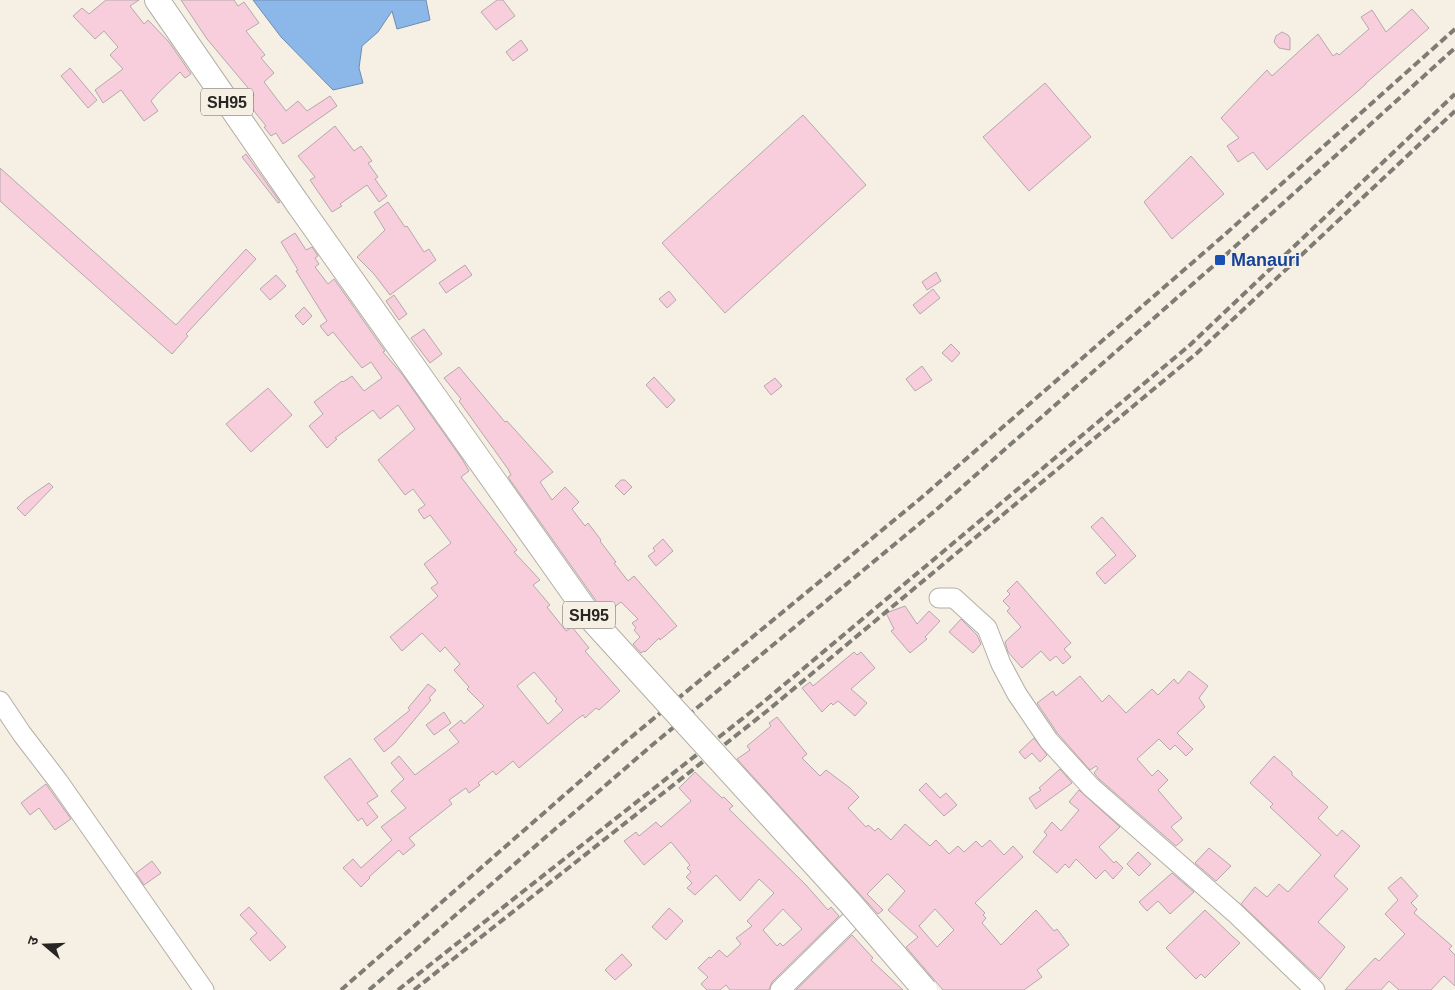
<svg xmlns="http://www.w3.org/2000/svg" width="1455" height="990" font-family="Helvetica,'Noto Sans Devanagari',sans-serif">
<rect width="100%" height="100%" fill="#f5efe4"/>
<polygon fill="#8cb8e9" stroke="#6e8cad" points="253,0 426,0 430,20 397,29 392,11 378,32 362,46 359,68 363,83 333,90 281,37"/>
<g fill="#f8cedc" stroke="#b5a8ac" fill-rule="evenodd">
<polygon points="106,0 139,0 130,6 144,24 148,20 169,42 191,74 185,78 180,72 158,93 151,101 158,111 144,121 121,90 103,103 95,90 123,69 110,55 118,47 104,31 95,39 73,16 82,8 89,14"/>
<polygon points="181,0 234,0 238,6 244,2 259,23 246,31 265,55 261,58 274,73 264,82 286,111 298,101 307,111 330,96 337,106 283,144 276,133 271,136 264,127 266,126 246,101 254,95 207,39"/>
<polygon points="497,0 503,0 515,16 496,30 481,12"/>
<polygon points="1412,9 1429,28 1366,83 1366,84 1267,170 1253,152 1238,162 1227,146 1239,138 1221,118 1267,70 1272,76 1318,34 1333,56 1337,53 1339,55 1369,29 1361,17 1372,10 1386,32"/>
<polygon points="1282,32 1288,35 1290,38 1290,50 1279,48 1274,42 1276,36"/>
<polygon points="521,40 528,50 513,61 506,52"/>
<polygon points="70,68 97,100 88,108 61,76"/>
<polygon points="1045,83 1091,137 1029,191 983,137"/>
<polygon points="803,115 866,185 725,313 662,243"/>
<polygon points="335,126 354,151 361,146 372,161 368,163 378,177 375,179 387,196 379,202 367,185 340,204 342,206 332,212 310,180 315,177 298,156"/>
<polygon points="246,154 280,202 278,203 242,157"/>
<polygon points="1191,156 1224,194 1172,239 1144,202"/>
<polygon points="0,168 176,325 246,249 256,259 186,334 188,336 172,354 0,201"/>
<polygon points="388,202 405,227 407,226 424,252 429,249 436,260 390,295 374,274 357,257 385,230 374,212"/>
<path d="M295 233 306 250 312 247 318 256 315 258 319 264 315 267 328 284 334 279 385 351 383 352 402 374 462 459 469 471 461 477 517 550 514 552 540 580 533 585 550 605 547 607 566 631 572 627 589 648 585 651 620 691 599 710 596 708 585 718 583 715 576 720 519 768 513 761 496 775 493 771 478 783 480 785 469 793 466 788 449 800 452 804 409 838 415 845 403 855 399 850 369 877 370 878 361 887 343 868 353 859 361 868 392 840 381 827 406 808 391 791 404 779 391 763 399 756 415 775 459 742 449 730 461 720 464 724 484 706 467 689 469 687 454 670 460 664 445 647 440 652 422 633 402 651 390 637 438 596 431 588 438 583 424 564 451 543 430 515 424 519 418 510 425 505 413 489 405 495 378 460 415 429 398 405 380 419 373 410 335 438 337 439 327 448 309 426 323 414 314 402 342 381 343 382 352 376 364 391 382 378 371 362 362 368 333 332 328 336 320 326 327 321 296 271 298 270 281 242ZM534 672 557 699 555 701 563 710 548 724 517 686Z"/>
<polygon points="465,265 472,275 446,293 439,283"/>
<polygon points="936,272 941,281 927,290 922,282"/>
<polygon points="276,275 286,286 270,300 260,289"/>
<polygon points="933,289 940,298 920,314 913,305"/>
<polygon points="669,291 676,300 667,308 659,299"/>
<polygon points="394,295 407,314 399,320 386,301"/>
<polygon points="304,307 312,316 303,325 295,316"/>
<polygon points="424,329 442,354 430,363 411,338"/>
<polygon points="951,344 960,353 952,362 942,353"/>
<polygon points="922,366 932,380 915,391 906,379"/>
<polygon points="459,367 505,422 507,421 553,472 540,482 552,500 565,487 579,502 572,509 585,526 588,523 601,540 600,541 616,562 614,563 628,581 634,576 677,626 660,640 659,638 645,652 644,651 641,653 633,644 640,637 634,630 636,628 632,623 638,619 621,602 613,608 609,603 602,609 508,477 511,475 508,469 459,401 461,399 444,378"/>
<polygon points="654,377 675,400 667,408 646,385"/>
<polygon points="775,378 782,386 771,395 764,386"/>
<polygon points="268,388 292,415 251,452 226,424"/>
<polygon points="621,480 625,480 632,487 624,495 615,486"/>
<polygon points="49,483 53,487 25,516 17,508 26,499"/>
<polygon points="1102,517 1136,556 1105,584 1096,573 1116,555 1091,527"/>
<polygon points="663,539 673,551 656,566 648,556 655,551 653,548"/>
<polygon points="1017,581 1071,643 1064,649 1071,657 1063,664 1056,656 1050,661 1041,651 1022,668 1008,652 1005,642 1021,627 1007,611 1010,608 1003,601 1010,594 1007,591"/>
<polygon points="905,606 917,624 929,611 940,621 925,637 927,639 910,653 891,631 894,629 886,613"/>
<polygon points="961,619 977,635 981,644 973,653 949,632"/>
<polygon points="854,652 857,655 861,652 875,668 851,689 867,703 855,716 838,701 833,705 831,703 822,712 802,688 810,682 813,686"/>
<polygon points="1189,671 1208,686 1199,698 1205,707 1177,733 1193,749 1186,756 1175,745 1170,750 1159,739 1137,759 1152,776 1158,770 1168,780 1158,790 1182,818 1171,827 1183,840 1176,846 1099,779 1094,773 1098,768 1096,766 1090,770 1058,734 1037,703 1053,691 1056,696 1080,676 1102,702 1109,695 1126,713 1152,689 1158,695 1174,679 1178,684"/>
<polygon points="428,684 436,690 429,698 431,700 394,744 384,752 374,739 410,710 408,708"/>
<polygon points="444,712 451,723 434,735 426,725"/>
<path d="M777 717 807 754 802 758 820 776 826 770 850 788 859 797 848 808 866 827 868 825 875 831 878 828 891 840 905 824 930 846 936 840 949 854 958 846 964 852 976 841 982 847 990 840 1004 855 1013 846 1023 857 975 903 985 913 983 915 986 918 982 923 1001 945 1036 910 1054 931 1057 929 1069 945 1037 970 1042 977 1024 990H943L906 947 918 937 888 910 905 891 888 874 886 875 867 894 883 910 878 914 737 759 750 750 747 746 771 726 769 723ZM935 909 954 930 937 947 919 926Z"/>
<polygon points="1034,738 1047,755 1040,762 1032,753 1025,759 1019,752"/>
<polygon points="1274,756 1292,772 1292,775 1328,807 1318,818 1337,836 1342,830 1360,846 1334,876 1348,889 1318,922 1345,947 1320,979 1241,904 1255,887 1267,897 1279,884 1288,892 1321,855 1270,807 1273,804 1250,783"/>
<polygon points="350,758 378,796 367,803 378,817 367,826 362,818 358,821 324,777"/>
<polygon points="1060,769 1072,783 1036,809 1029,798 1041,790 1039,788"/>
<path d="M695 772 722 798 724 797 733 806 729 809 806 885 828 910 831 907 839 916 772 982 769 990H730L726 985 720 990H707L701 984 708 977 698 968 709 957 711 958 719 950 727 957 741 944 736 938 752 926 747 921 774 893 759 879 740 901 716 875 695 895 687 888 692 883 686 877 691 872 687 868 690 865 671 842 644 865 624 841 636 832 639 836 656 822 661 827 691 801 679 788ZM783 909 802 929 783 946 780 943 777 946 763 930Z"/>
<polygon points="926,783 940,798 946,793 957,805 944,816 919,790"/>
<polygon points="46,784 71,819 55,830 39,808 30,815 21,803"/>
<polygon points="1079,790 1120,827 1099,847 1114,863 1116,861 1123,868 1113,879 1105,870 1096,879 1076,859 1069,868 1065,864 1057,873 1033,852 1047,835 1044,832 1052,822 1061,831 1079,810 1069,802"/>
<polygon points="1209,848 1231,866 1216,881 1195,863"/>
<polygon points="1138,852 1151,864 1139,876 1127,864"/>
<polygon points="152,861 161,873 144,885 136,873"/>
<polygon points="1172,873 1194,892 1170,914 1158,901 1147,911 1139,902"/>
<polygon points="1401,877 1418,896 1411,903 1417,909 1414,913 1452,946 1449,949 1455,955 1455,986 1444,976 1431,990 1399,990 1389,981 1381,990 1345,990 1375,958 1379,961 1405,934 1385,914 1398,900 1388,888"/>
<polygon points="249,907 286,947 270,961 250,939 257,933 240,915"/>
<polygon points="669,908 683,921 666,940 652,927"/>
<polygon points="1205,910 1232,936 1240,943 1205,978 1201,974 1196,979 1166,948"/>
<polygon points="852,935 873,958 871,960 903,990 796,990"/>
<polygon points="622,954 632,965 615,980 605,970"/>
</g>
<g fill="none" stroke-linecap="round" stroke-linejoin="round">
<defs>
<g id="minor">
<polyline points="939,598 954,598 987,628 1001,664 1017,694 1049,741 1091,787 1235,913 1315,990"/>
<polyline points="0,701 22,734 58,781 204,990"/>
<polyline points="780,990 849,922"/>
</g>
<polyline id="major" points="157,0 298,204"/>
</defs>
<use href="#minor" stroke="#b4afa5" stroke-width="21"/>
<use href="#major" stroke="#b4afa5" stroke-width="26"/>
<use href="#minor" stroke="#fff" stroke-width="19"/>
<use href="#major" stroke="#fff" stroke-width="24"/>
<g stroke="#7f7c75" stroke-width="4" stroke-dasharray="8 4" stroke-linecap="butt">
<polyline points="341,990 624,743 921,498 1222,237 1455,29"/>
<polyline points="369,990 651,746 936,510 1220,260 1455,48"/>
<polyline points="398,990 761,704 1190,345 1455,94"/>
<polyline points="414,990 767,711 1197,353 1455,111"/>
</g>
<defs>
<polyline id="major-bridge" points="298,204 594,622 850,903 925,990"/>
</defs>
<use href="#major-bridge" stroke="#b4afa5" stroke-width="26" stroke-linecap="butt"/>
<use href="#major-bridge" stroke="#fff" stroke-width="24"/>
</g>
<rect fill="#1a4fb4" stroke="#f5efe4" stroke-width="2" x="1214" y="254" width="12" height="12" rx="2.5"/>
<g text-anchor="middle" stroke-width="4" stroke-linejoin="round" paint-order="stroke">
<g fill="#f5efe4" stroke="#66625c" stroke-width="1">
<rect x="201" y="88.5" width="52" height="27" rx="4"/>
<rect x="563" y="601.5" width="52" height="27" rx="4"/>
</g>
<g font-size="16" font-weight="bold" fill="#282622">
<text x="227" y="108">SH95</text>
<text x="589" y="621">SH95</text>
</g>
<g font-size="18" font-weight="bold" fill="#164399" stroke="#f5efe4" text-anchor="start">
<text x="1231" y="266">Manauri</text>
</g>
</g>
<g transform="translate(45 945) rotate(289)" stroke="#f5efe4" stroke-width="4" paint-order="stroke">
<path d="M0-4L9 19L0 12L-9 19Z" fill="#282622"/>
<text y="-8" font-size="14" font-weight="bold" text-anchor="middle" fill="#282622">उ</text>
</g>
</svg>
